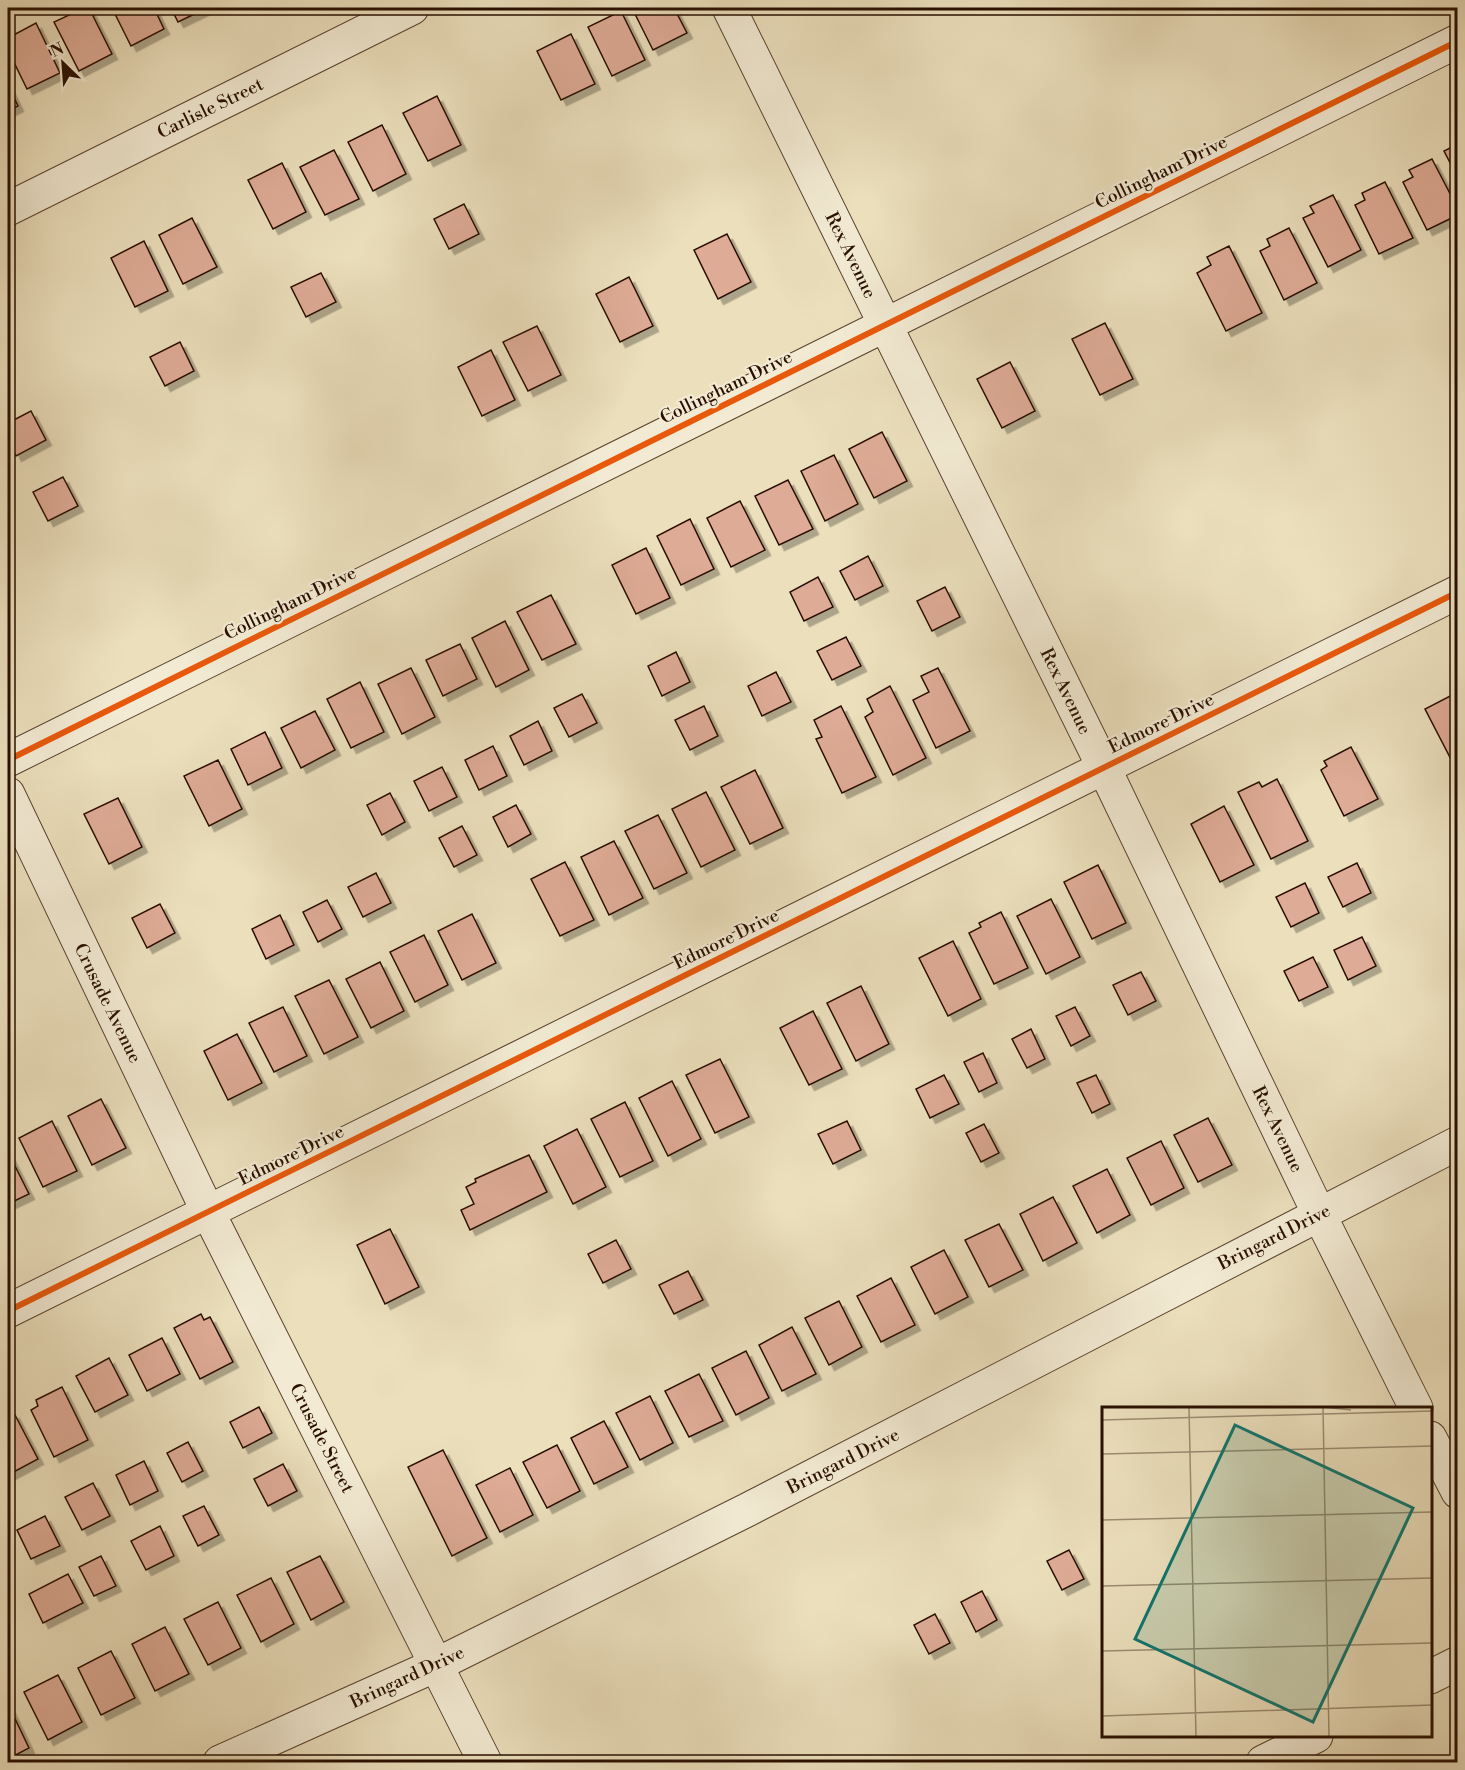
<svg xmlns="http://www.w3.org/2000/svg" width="1465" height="1770" font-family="'Libre Bodoni',serif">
<defs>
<filter id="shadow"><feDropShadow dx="5.5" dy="5.5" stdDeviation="0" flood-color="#0004"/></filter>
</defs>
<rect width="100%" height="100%" fill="#ebdfbc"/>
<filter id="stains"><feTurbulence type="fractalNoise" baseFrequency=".00333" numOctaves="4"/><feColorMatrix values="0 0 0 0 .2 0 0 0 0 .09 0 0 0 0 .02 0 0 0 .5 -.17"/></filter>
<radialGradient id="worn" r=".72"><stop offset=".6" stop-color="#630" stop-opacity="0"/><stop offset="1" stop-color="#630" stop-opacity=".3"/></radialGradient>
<g fill="#deab96" stroke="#290f00" stroke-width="1.5" filter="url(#shadow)">
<polygon points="84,8 89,8 112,54 79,71 54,22"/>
<polygon points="112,8 154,8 164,29 131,46"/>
<polygon points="171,8 207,8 178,22"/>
<polygon points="632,8 674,8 687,33 653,50"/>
<polygon points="621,11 645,60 612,76 588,27"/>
<polygon points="36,23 60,73 27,89 8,50 8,38"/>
<polygon points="571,34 595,84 561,100 537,51"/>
<polygon points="8,85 18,106 8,111"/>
<polygon points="437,96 461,145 428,161 403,113"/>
<polygon points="382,125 406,174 373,191 348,142"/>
<polygon points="1458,144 1458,178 1444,151"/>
<polygon points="334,150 359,199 325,215 300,167"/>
<polygon points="1432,159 1458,209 1458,215 1427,230 1403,182 1413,177 1409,170"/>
<polygon points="282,163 306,212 273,229 248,180"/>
<polygon points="1385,182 1413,238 1379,254 1355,205 1365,200 1362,193"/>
<polygon points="1333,195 1361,250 1328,267 1303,218 1314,213 1310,206"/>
<polygon points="464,204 479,234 449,249 434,219"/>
<polygon points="192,218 217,267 183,284 159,235"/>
<polygon points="1289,228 1317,283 1284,300 1260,251 1270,246 1267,239"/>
<polygon points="727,234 751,282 718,299 694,250"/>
<polygon points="144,241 168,291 135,307 111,258"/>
<polygon points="1229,246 1262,313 1226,331 1197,273 1211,265 1207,257"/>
<polygon points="321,273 336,302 306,317 291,287"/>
<polygon points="629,277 653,326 620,342 596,294"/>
<polygon points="1105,323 1133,379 1100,395 1072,339"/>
<polygon points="537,326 561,375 528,391 503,342"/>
<polygon points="180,342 194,371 165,386 150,357"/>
<polygon points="491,350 515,400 482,416 458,367"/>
<polygon points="1010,362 1035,411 1002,428 977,379"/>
<polygon points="31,411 46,440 16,456 8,438 8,423"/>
<polygon points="882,432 907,481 874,498 849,449"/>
<polygon points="834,455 858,504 825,521 801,471"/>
<polygon points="63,477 78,506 48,521 33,492"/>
<polygon points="788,480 813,529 779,545 755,496"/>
<polygon points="740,501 765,550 731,567 707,518"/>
<polygon points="690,519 714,569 681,585 657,536"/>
<polygon points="646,548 670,598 636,614 612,565"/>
<polygon points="868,556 883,586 855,600 840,571"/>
<polygon points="818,577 833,607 804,621 790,592"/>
<polygon points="945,587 960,617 932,631 917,601"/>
<polygon points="551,595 576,644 542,660 517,612"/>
<polygon points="505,621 529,670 496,687 472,638"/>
<polygon points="846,637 861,666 832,680 817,651"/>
<polygon points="460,644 477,679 443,696 426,660"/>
<polygon points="676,652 690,682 662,696 648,666"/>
<polygon points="411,668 435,717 402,734 378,684"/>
<polygon points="938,668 970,731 936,748 913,700 929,692 921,676"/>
<polygon points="776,672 791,702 762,716 748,686"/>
<polygon points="360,682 384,732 351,748 327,699"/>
<polygon points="890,686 926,758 893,775 865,717 873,712 867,699"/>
<polygon points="1458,692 1458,766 1455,767 1425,709"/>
<polygon points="582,694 597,723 569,737 554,708"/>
<polygon points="704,706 718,736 690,750 675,720"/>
<polygon points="841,706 876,777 842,793 816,739 822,737 814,720"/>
<polygon points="315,711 335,750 301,768 281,728"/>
<polygon points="538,721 552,751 524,765 510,736"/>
<polygon points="265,732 282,768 248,785 231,749"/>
<polygon points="493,746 507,776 479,790 465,760"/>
<polygon points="1351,747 1378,799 1344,816 1321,770 1327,766 1324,761"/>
<polygon points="218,760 242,809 209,826 184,776"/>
<polygon points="442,767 457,797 429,811 414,781"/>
<polygon points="755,770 783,828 750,844 721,787"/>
<polygon points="1277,779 1308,841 1271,859 1238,792 1259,782 1262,787"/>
<polygon points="706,792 735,850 701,867 672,809"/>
<polygon points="390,793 405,822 382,835 367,805"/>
<polygon points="118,798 142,847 109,864 84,814"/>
<polygon points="516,805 531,834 508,847 493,817"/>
<polygon points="1224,806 1254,865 1220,882 1191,824"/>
<polygon points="658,815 687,873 654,889 625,831"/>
<polygon points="462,826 477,855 454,867 439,838"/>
<polygon points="614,841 643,898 609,915 581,857"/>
<polygon points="565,862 594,920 560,936 531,879"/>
<polygon points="1357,863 1371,893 1343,907 1328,877"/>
<polygon points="1098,865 1126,923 1092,939 1064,882"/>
<polygon points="376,873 391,903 363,917 348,887"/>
<polygon points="1305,883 1319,913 1291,927 1276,897"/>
<polygon points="1051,899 1080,957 1046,974 1017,916"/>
<polygon points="327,900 342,929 318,942 303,912"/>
<polygon points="160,904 175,933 147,948 132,918"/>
<polygon points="1001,912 1028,968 994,984 969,933 981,927 979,923"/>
<polygon points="472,914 496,963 462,980 438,931"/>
<polygon points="280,915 294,945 266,959 252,929"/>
<polygon points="424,935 448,985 415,1002 390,952"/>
<polygon points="1362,937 1376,966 1348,980 1334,950"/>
<polygon points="953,941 981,999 948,1016 919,958"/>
<polygon points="1313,957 1328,987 1299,1001 1284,971"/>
<polygon points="380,962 404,1011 371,1028 346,979"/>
<polygon points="1141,972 1156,1001 1128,1015 1113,985"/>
<polygon points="329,980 358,1037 324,1054 295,996"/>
<polygon points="861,986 889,1044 856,1061 827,1003"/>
<polygon points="283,1007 307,1056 274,1072 249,1023"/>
<polygon points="1075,1007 1090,1036 1071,1046 1056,1016"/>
<polygon points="813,1011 842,1069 809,1085 780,1028"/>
<polygon points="1031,1029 1045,1059 1027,1068 1012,1039"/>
<polygon points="237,1034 262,1083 228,1100 204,1051"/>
<polygon points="983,1053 997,1083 979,1092 964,1062"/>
<polygon points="720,1059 749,1117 715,1133 686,1075"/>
<polygon points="944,1075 959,1104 930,1118 916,1089"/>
<polygon points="1096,1075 1110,1104 1092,1113 1077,1083"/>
<polygon points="672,1081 701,1139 668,1156 639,1098"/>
<polygon points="101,1099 126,1148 92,1165 68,1116"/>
<polygon points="625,1102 653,1161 620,1177 591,1119"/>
<polygon points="1208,1118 1232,1165 1198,1182 1174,1135"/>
<polygon points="52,1121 77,1171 43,1187 19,1138"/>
<polygon points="847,1121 861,1150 833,1164 818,1134"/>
<polygon points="984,1124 999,1153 981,1162 966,1133"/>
<polygon points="577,1129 606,1187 573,1204 544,1146"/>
<polygon points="1161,1141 1184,1188 1151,1205 1127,1158"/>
<polygon points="8,1152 29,1194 8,1204"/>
<polygon points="529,1155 547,1192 470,1230 461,1210 474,1204 466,1187 476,1182 475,1179"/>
<polygon points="1107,1169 1130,1215 1097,1233 1073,1186"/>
<polygon points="1053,1197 1077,1243 1043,1261 1020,1214"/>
<polygon points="999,1224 1023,1270 989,1287 965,1240"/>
<polygon points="390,1229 419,1287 385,1304 357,1245"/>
<polygon points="616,1240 631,1269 603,1283 588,1254"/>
<polygon points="944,1250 968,1297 935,1314 911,1267"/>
<polygon points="688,1271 703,1300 674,1314 659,1285"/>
<polygon points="891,1278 915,1325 881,1342 857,1296"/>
<polygon points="839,1301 862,1347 829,1365 805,1318"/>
<polygon points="201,1314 204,1320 210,1317 233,1362 200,1379 174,1328"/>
<polygon points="792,1327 816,1374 782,1391 759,1345"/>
<polygon points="162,1338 180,1374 147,1391 129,1355"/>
<polygon points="746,1351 769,1398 736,1415 712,1368"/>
<polygon points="109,1358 128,1395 95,1412 76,1376"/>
<polygon points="699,1374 723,1421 689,1437 665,1391"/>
<polygon points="62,1387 88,1440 54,1457 31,1410 38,1406 36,1400"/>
<polygon points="650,1396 673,1443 640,1460 616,1413"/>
<polygon points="259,1407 272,1433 243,1448 230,1422"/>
<polygon points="14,1413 38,1459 8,1475 8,1416"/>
<polygon points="604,1421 628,1467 594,1484 571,1438"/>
<polygon points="188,1442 203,1471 182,1482 167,1453"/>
<polygon points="557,1445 580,1491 547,1508 523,1462"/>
<polygon points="443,1450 487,1538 452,1556 408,1467"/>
<polygon points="144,1461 158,1491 130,1505 116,1475"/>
<polygon points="283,1464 297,1491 268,1506 254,1479"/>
<polygon points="510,1468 533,1515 500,1532 476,1485"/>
<polygon points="93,1483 110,1516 82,1530 65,1497"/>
<polygon points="204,1506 219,1535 198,1546 183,1516"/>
<polygon points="45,1516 60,1546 31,1559 17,1530"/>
<polygon points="160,1526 174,1556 146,1570 131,1541"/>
<polygon points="1069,1550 1084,1579 1062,1590 1047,1561"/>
<polygon points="101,1556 116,1586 94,1596 79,1567"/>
<polygon points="320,1556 344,1602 311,1620 287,1572"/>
<polygon points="68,1574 83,1603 43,1623 29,1594"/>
<polygon points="271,1578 294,1624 261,1642 237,1595"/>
<polygon points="982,1591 997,1620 976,1632 961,1602"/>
<polygon points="218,1602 241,1648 208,1665 184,1619"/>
<polygon points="935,1614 950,1643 929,1654 914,1625"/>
<polygon points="165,1627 189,1674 155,1691 132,1644"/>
<polygon points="111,1651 135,1698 101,1715 78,1668"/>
<polygon points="58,1675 82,1722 48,1740 24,1692"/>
<polygon points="8,1704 29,1748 8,1759"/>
</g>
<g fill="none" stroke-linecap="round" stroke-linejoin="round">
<defs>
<g id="minor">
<polyline points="729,8 1104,768 1319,1214 1416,1408"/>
<polyline points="8,209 412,8"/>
<polyline points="8,760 1458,41"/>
<polyline points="8,794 208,1212 485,1762"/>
<polyline points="8,1311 1458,592"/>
<polyline points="1430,1438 1458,1492"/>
<polyline points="1430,1677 1458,1663"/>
<polyline points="220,1762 436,1665 747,1510 1458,1143"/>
<polyline points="1263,1762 1316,1736"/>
</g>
</defs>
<use href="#minor" stroke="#5a432f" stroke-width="35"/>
<use href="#minor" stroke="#f2ead3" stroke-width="33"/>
<defs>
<g id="cycleway">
<polyline points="8,760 1458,41"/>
<polyline points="8,1311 1458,592"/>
</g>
</defs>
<use href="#cycleway" stroke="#f2ead3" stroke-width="10"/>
<use href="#cycleway" stroke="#e8590c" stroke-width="6"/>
</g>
<g text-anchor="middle" stroke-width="4.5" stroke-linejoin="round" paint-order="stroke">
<g font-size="18" fill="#290f00" stroke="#f2ead3">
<text transform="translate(210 108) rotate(-26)" y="6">Carlisle Street</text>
<text transform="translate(1161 172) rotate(-26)" y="6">Collingham Drive</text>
<text transform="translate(851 255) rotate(64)" y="6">Rex Avenue</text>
<text transform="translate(726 387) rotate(-26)" y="6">Collingham Drive</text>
<text transform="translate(290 603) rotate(-26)" y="6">Collingham Drive</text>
<text transform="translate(1066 691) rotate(64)" y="6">Rex Avenue</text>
<text transform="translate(1161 723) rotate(-26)" y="6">Edmore Drive</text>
<text transform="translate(726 939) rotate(-26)" y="6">Edmore Drive</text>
<text transform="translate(108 1003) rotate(64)" y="6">Crusade Avenue</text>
<text transform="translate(1278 1129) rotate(64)" y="6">Rex Avenue</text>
<text transform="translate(291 1155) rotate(-26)" y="6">Edmore Drive</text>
<text transform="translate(1274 1237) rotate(-27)" y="6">Bringard Drive</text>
<text transform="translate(322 1438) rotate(63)" y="6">Crusade Street</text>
<text transform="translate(843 1461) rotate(-27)" y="6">Bringard Drive</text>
<text transform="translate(407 1677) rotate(-25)" y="6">Bringard Drive</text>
</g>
</g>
<g transform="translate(1102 1407)">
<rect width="330" height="330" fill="#ebdfbc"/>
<path fill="none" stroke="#9d8c71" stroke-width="1.5" d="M87 0 94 330M193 0H213M221 0 227 330M221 0 249 3M0 13 330 4M0 47 330 39M0 113 330 105M0 179 330 171M0 244 330 236M0 309 330 298"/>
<path fill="#0f766e" fill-opacity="0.15" stroke="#0f766e" stroke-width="3" d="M133 18 311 101 211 315 33 232Z"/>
<rect width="330" height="330" fill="none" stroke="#290f00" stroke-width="3"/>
</g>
<rect width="1465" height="1770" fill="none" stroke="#ebdfbc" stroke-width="30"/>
<rect x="9" y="9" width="1447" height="1752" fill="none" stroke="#290f00" stroke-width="3"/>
<rect x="15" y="15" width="1435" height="1740" fill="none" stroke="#290f00" stroke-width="1.5"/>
<g transform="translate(63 63) rotate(335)" stroke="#f2ead3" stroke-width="4.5" paint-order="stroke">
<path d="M0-4.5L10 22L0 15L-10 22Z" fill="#290f00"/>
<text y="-9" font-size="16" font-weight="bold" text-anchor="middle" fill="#290f00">N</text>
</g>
<rect width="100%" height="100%" filter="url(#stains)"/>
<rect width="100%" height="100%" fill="url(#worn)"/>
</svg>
